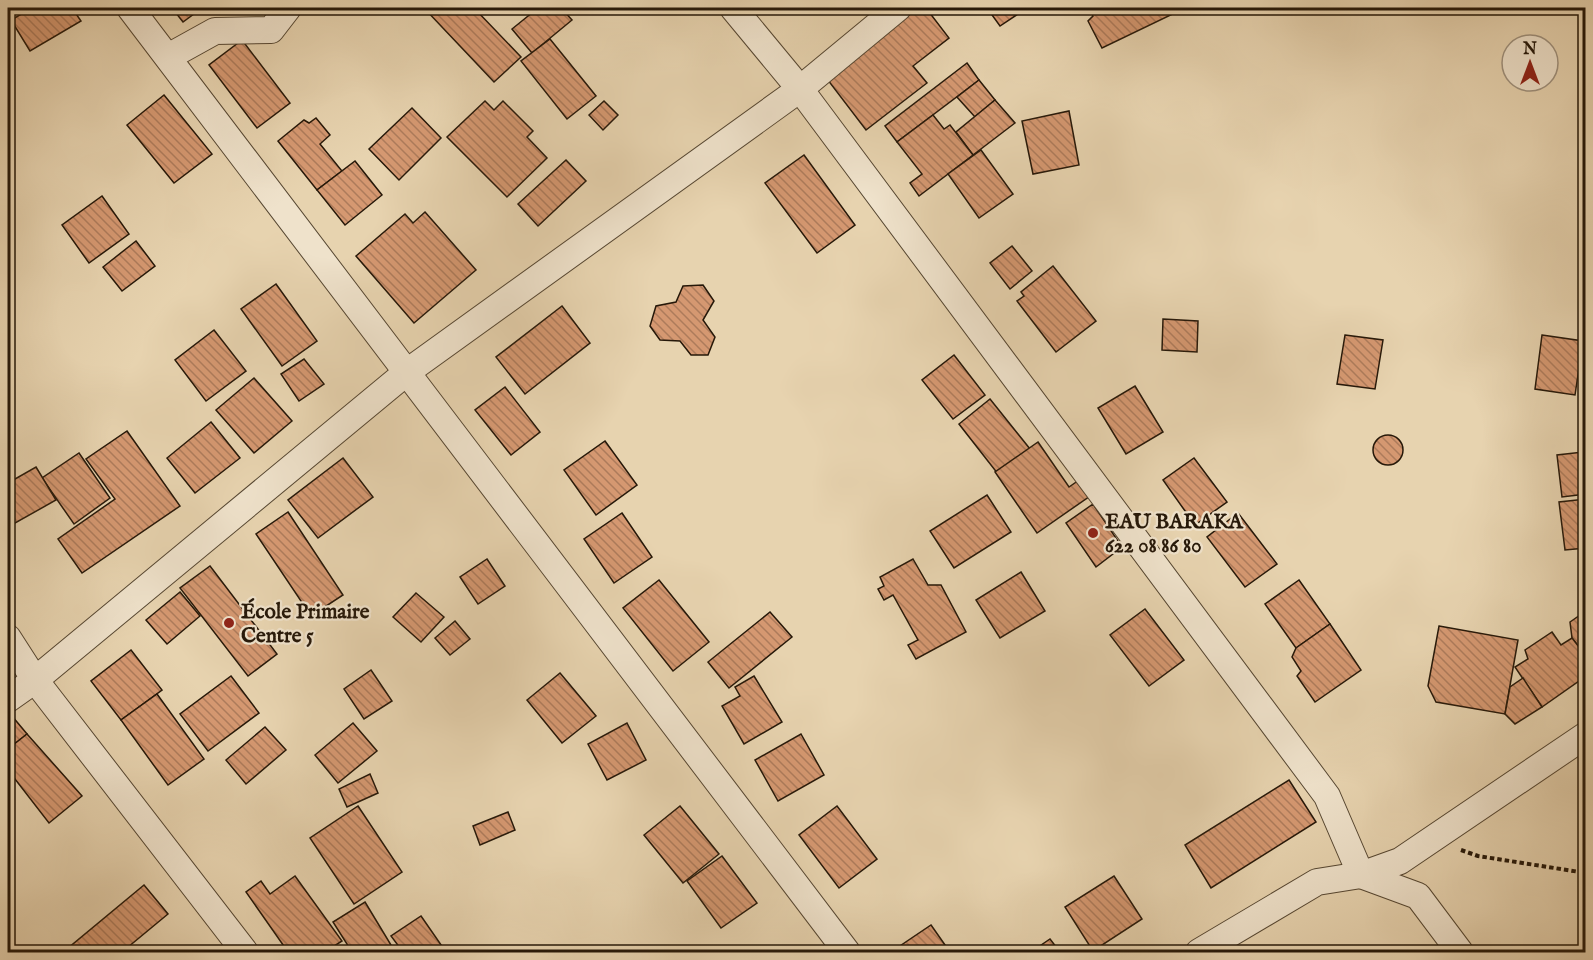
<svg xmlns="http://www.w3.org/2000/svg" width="1593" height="960" font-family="'IM FELL English',serif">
<defs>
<pattern id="building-back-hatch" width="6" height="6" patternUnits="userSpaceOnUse" patternTransform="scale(1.5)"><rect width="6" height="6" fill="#d59871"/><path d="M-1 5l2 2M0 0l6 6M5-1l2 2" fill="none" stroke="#ad7b5b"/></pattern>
</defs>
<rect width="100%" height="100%" fill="#e7d3af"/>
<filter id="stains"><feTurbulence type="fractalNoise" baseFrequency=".00333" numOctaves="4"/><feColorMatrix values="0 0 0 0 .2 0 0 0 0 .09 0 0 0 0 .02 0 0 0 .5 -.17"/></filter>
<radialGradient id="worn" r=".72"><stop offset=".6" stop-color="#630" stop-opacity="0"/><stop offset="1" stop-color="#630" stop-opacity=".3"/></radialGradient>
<g fill="url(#building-back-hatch)" stroke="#261809" stroke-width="1.5">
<polygon points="32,8 72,8 81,21 30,51 11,20"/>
<polygon points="172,8 202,8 183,22"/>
<polygon points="424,8 474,8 521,57 494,82"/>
<polygon points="538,8 561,8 572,20 532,53 512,29"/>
<polygon points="913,8 926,8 949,38 913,66 927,83 866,130 824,75"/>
<polygon points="987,8 1027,8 1000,26"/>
<polygon points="1089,8 1177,8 1179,11 1102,48 1088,21 1093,16"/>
<polygon points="550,39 596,96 567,119 521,61"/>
<polygon points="242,40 290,103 257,128 209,65"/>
<polygon points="967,63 979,80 897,142 885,126"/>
<polygon points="979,80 995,100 975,117 957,97"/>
<polygon points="164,95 212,154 174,183 127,125"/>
<polygon points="995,100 1015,123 973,155 956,132"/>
<polygon points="485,101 494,110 503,101 533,131 527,137 547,158 507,197 447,137"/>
<polygon points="604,101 618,115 603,130 589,115"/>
<polygon points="412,108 441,138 399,180 369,149"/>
<polygon points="1069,111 1079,165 1033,174 1022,121"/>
<polygon points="933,115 944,129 950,125 973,155 919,196 910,183 922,174 897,142"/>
<polygon points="316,118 330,135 320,144 342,171 317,190 278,141 304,120 309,123"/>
<polygon points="981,150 1013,194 979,218 948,174"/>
<polygon points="804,155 855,225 817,253 765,183"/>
<polygon points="566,160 586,181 538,226 518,204"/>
<polygon points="355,161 382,195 345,225 317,190"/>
<polygon points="102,196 129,234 89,263 62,225"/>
<polygon points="425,212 476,270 414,323 356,256 405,214 413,223"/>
<polygon points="136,241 155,266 122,291 103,267"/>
<polygon points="1012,246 1032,271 1010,289 990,263"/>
<polygon points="1053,266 1096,321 1056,352 1017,301 1024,296 1021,292"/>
<polygon points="276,284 317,341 282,366 241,309"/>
<polygon points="703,285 714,301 703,320 715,337 708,355 691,355 680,341 660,340 650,326 656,306 676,302 683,286"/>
<polygon points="562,306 590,343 525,394 496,357"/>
<polygon points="1163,319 1198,321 1197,352 1162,350"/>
<polygon points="214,330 246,371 206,401 175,360"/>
<polygon points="1345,335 1383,340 1375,389 1337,384"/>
<polygon points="1542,335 1583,341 1575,395 1535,389"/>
<polygon points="954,355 985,395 953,419 922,380"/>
<polygon points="304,359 324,384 299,401 281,374"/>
<polygon points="254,378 292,421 254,453 216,410"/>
<polygon points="1135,386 1163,432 1126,454 1098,408"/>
<polygon points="505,387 540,432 511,455 475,410"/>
<polygon points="990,399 1030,449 998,474 959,424"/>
<polygon points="211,422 240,458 195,493 167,458"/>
<polygon points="127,431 180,506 82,573 58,539 115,499 86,459"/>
<circle cx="1388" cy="450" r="15"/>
<polygon points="605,441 637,485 596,515 564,470"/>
<polygon points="1038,442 1069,487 1082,478 1093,494 1037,533 995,472"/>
<polygon points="1583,452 1586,494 1562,497 1557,455"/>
<polygon points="79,453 110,498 74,524 42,478"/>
<polygon points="343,458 373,497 318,538 288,500"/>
<polygon points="1194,458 1227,502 1195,525 1163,480"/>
<polygon points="36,467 56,500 8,527 8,483"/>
<polygon points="987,495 1011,532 954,568 930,531"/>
<polygon points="1586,499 1586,548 1565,550 1559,502"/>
<polygon points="1093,504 1122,547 1096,567 1066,523"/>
<polygon points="288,512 343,595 311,616 256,534"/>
<polygon points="622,513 652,557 614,583 584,539"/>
<polygon points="1238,513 1277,564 1245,587 1207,537"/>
<polygon points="487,559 505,586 478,604 460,577"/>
<polygon points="913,559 928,585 941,585 966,632 916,659 908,645 918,640 893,595 884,600 878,589 884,586 880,577"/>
<polygon points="210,566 277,654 248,676 180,588"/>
<polygon points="1021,572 1045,611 1000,638 976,600"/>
<polygon points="659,580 709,642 673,671 623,608"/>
<polygon points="1299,580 1330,624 1296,648 1265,604"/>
<polygon points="180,592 200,616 167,644 146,620"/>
<polygon points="416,593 444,617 421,642 393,617"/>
<polygon points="1145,609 1184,660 1149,686 1110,635"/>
<polygon points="1586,611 1586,656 1572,638 1570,622"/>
<polygon points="770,612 792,637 729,688 708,662"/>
<polygon points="455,621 470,639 450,655 435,638"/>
<polygon points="1330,624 1361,670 1315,702 1297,676 1301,671 1292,657 1296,648"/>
<polygon points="1439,626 1518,640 1505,714 1436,702 1428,686"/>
<polygon points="1552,632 1561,645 1572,638 1586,656 1586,676 1542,707 1515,667 1528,659 1525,650"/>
<polygon points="131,650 162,690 121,720 91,681"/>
<polygon points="371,670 392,701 364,719 344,689"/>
<polygon points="560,673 596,716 562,743 527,700"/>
<polygon points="231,676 259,713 208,751 180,714"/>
<polygon points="754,676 782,722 744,744 722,706 740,696 735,687"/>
<polygon points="1523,678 1542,707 1515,724 1505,714 1510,687"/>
<polygon points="157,694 204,759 168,785 121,720"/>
<polygon points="12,716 27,734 8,749 8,719"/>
<polygon points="353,723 377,751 338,783 315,755"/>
<polygon points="627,723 646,760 607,780 588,744"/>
<polygon points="265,727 286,750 246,784 226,760"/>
<polygon points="27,734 82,796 49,823 8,770 8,749"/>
<polygon points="801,734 824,775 778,801 755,760"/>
<polygon points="370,774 378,793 347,807 339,789"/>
<polygon points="1289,780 1316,822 1211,888 1185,845"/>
<polygon points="358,806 402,872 354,904 310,838"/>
<polygon points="680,806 719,854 683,883 644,835"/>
<polygon points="837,806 877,859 839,888 799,835"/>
<polygon points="508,812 515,830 480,845 473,826"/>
<polygon points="722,856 757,903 721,928 687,881"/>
<polygon points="295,876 342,941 325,952 288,952 246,892 261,881 270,894"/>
<polygon points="1114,876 1142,919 1093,951 1065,907"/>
<polygon points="144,885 168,914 122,952 69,952 67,949"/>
<polygon points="365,902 391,945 379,952 352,952 333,922"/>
<polygon points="421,916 446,952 403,952 391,936"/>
<polygon points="931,925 950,952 891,952"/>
<polygon points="1050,939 1060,952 1031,952"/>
</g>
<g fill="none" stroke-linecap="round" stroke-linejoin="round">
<defs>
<g id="minor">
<polyline points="130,8 847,952"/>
<polyline points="733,8 800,89 1327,796 1361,875 1418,896 1460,952"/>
<polyline points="168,57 215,31 271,30 288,8"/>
<polyline points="8,638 35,680 245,952"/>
<polyline points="8,699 35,680 407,372 800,89 898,8"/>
<polyline points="1199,952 1317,882 1361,875 1400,861 1586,735"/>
</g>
</defs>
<use href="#minor" stroke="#564732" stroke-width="28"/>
<polyline stroke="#261809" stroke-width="4" stroke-dasharray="4.5 3" stroke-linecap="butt" points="1461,850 1478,856 1586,873"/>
<use href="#minor" stroke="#efe2cb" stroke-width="26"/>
</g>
<g fill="#8f2418" stroke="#efe2cb" stroke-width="2">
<circle cx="1093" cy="533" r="6"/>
<circle cx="229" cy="623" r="6"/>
</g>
<g text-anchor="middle" stroke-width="4.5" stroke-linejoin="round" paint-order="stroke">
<g font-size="21" font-weight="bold" fill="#261809" stroke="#efe2cb" text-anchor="start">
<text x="1105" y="528">EAU BARAKA<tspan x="1105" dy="24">622 08 86 80</tspan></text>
<text x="241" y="618">École Primaire<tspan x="241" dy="24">Centre 5</tspan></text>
</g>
</g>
<rect width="1593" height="960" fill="none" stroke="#e7d3af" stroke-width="30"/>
<rect x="9" y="9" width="1575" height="942" fill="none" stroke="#261809" stroke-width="3"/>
<rect x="15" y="15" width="1563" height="930" fill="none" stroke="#261809" stroke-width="1.5"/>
<g transform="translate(1530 63)"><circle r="28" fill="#efe2cb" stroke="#9f917d" stroke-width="1.5"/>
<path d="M0-4.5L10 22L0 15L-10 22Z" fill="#8f2418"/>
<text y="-9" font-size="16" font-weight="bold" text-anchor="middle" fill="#261809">N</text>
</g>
<rect width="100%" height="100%" filter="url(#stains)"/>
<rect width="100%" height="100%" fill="url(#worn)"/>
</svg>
